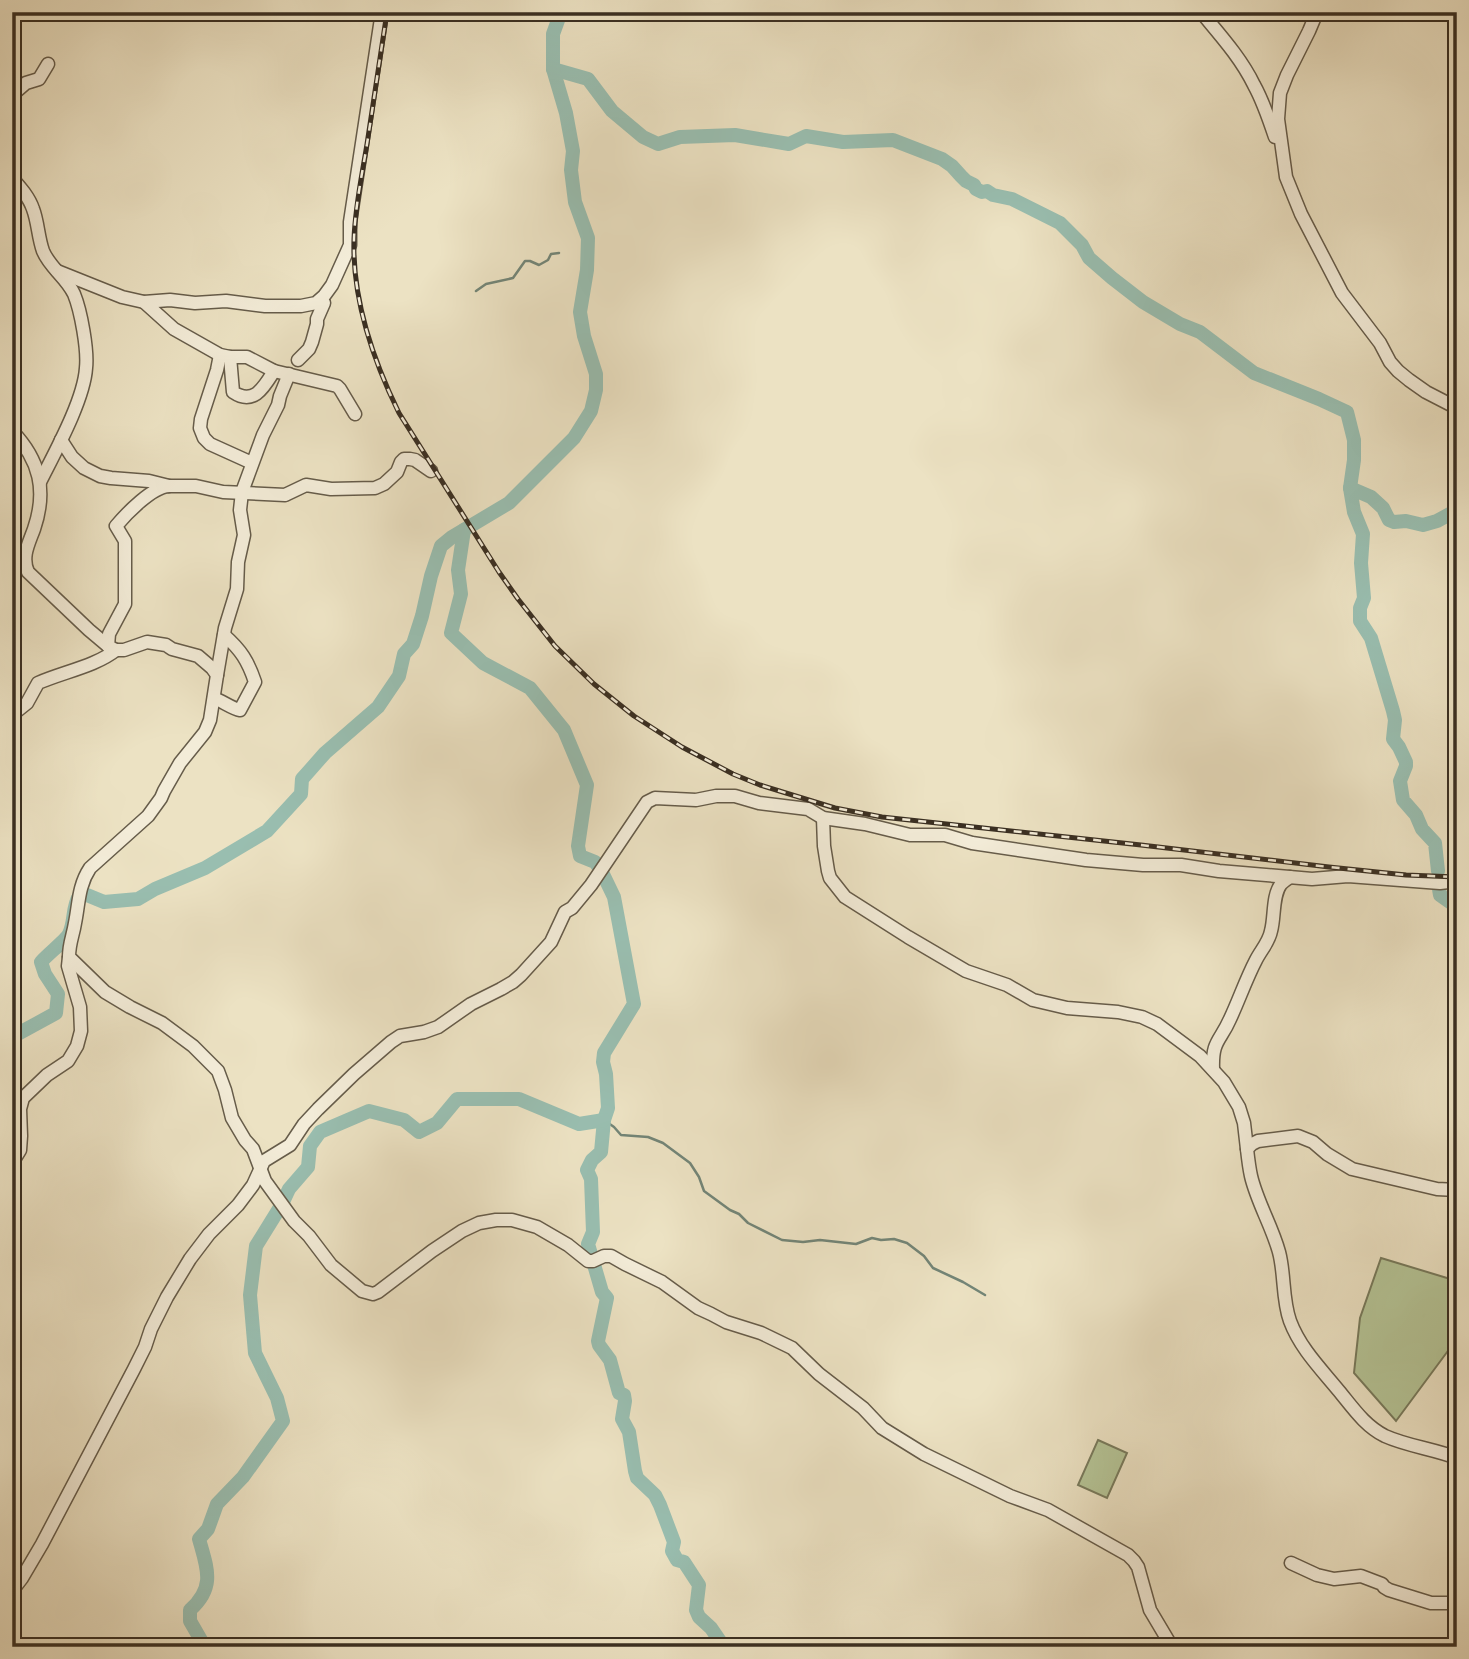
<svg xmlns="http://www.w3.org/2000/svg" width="1469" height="1659" font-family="'EB Garamond',serif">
<rect width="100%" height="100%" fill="#ece2c3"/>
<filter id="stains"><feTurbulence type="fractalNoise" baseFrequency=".00286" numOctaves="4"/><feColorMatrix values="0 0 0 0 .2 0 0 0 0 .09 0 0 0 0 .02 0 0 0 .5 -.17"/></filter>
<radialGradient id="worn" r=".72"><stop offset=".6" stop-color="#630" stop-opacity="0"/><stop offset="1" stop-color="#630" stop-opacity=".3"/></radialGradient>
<g fill="#b5c496" stroke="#787a5c" stroke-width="2">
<polygon points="1381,1258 1457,1281 1456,1340 1396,1421 1354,1373 1360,1318"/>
<polygon points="1098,1440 1127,1453 1107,1498 1078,1485"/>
</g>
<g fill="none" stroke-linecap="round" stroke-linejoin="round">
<g stroke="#738577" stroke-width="2.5">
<polyline points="86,12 96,15 117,12"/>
<polyline points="157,12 163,14 173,12"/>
<polyline points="623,13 624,12"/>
<polyline points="476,291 486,284 513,278 525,261 530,261 539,265 548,260 551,254 559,253"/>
<polyline points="604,1120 614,1127 621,1135 648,1137 663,1143 690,1163 699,1177 704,1191 730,1210 739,1214 748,1223 782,1240 803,1242 820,1240 856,1244 872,1238 881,1240 894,1239 907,1243 924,1256 933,1268 963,1282 985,1295"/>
</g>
<g stroke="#99beb0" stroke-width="14">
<polyline points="553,69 588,79 612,111 643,137 658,144 680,137 735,135 789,144 806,136 843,142 893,140 942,159 952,166 961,176 966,181 974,185 976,189 982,192 987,191 993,195 1012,199 1060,223 1082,245 1089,258 1112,278 1143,302 1180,324 1200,332 1254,373 1319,399 1347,412 1354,440 1354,460 1350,488 1354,512 1363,534 1361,563 1364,598 1360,608 1360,621 1371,638 1393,711 1395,720 1393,739 1399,747 1406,762 1406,766 1400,781 1403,800 1416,815 1422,829 1435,843 1438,871"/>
<polyline points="1350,488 1371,497 1383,508 1389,520 1394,522 1406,521 1423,525 1437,521 1457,510"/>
<polyline points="464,530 458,570 461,594 451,633 483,663 530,688 564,730 587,785 578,846 580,856 595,862 601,870 614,897 634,1004 604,1053 603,1062 606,1074 608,1108 604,1120 601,1152 592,1160 587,1170 591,1179 593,1232 588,1244 602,1292 607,1298 598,1341 599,1345 610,1360 619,1393 624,1395 625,1401 622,1419 629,1432 635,1471 637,1478 655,1495 660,1505 674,1542 672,1551 677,1560 684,1562 699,1585 696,1610 699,1617 711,1628 724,1647"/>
<polyline points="1439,889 1440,895 1457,907"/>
<path d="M12 1037 56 1013 58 994 45 974 41 962C48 954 66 940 69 934 75 922 72 907 79 896L87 895 104 902 138 899 155 889 205 868 267 831 301 794 302 779 325 753 378 707 399 676 404 654 413 644 422 616 431 576 441 546 452 537 509 503 574 438 591 411 596 390V374L584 336 580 312 587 270 588 238 575 202 571 170 573 151 566 113 553 69V34L561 12"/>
<path d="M205 1647 190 1621V1610C216 1587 207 1568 199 1539L208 1529 217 1504 243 1477 283 1421 277 1398 255 1353 250 1295 256 1246 282 1204 289 1189 308 1167 310 1146 320 1132 369 1111 404 1120 419 1132 437 1123 457 1099H519L579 1124 604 1120"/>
</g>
<defs>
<g id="minor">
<path d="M1201 12C1220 35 1241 58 1254 85 1263 101 1269 119 1275 137"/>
<polyline points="1317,12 1309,31 1287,75 1280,93 1278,119 1286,177 1301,214 1342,293 1380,343 1390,362 1398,371 1409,380 1426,392 1457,408"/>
<polyline points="12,95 26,83 39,79 48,64"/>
<path d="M12 178C20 187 29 197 33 209 38 222 38 237 43 251 50 268 66 277 74 294 81 311 88 350 86 368 84 400 55 452 40 482"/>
<polyline points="57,271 122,297 144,302 170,300 195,303 226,301 265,306 301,306 316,303 324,296 332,285 350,245 350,222 382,12"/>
<polyline points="144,302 174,329 220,355 230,357 247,357 274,371 337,386 340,389 355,414"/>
<polyline points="220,355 217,370 201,419 200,428 204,438 210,444 252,463"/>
<path d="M230 357 233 392C254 406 264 387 274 371"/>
<polyline points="298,360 309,349 312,342 317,324 317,319 324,303"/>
<path d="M12 431C40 460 47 491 34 529 29 543 21 557 28 572L89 630 108 646 116 650H124L147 642 166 645 172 649 198 656 212 668 217 675 210 720 205 732 180 763 164 791 161 798 148 816 90 868C78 886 79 904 75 923 73 936 69 943 69 957L105 992 130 1007 162 1023 193 1046 218 1071 225 1090 232 1118 245 1140 253 1149 265 1181 294 1221 309 1236 331 1265 362 1291 373 1294 378 1292 432 1251 462 1231 479 1223 496 1220H512L537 1227 568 1245 588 1261H593L604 1256H611L625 1264 662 1282 698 1308 711 1314 726 1322 761 1333 792 1348 819 1374 863 1408 882 1428 924 1454 1010 1496 1048 1510 1128 1555 1134 1561 1138 1567 1150 1610 1172 1647"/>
<polyline points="61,440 72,457 84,468 100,476 111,478 149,481 169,486 196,486 223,492 285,495 306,485 331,489 375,488 384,484 397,472 401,462 404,459 410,459 415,460 431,471"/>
<path d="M108 646 109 634 125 604V541L116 526C127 513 152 487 169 486"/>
<polyline points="217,675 225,628 237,589 238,562 244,535 240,510 242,492 263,435 278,405 280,396 289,374"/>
<path d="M214 698C222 701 233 709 240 710L255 682C248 661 241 650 224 635"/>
<path d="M12 715 27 703 38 683C63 672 96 666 116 650"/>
<polyline points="823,818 824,846 828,871 830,878 845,897 908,937 966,971 1007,985 1033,1000 1067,1008 1118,1012 1142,1017 1157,1024 1200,1056 1224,1082 1239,1107 1244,1123 1247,1149"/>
<path d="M1213 1069C1212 1040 1220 1042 1230 1019 1239 1000 1246 979 1256 960 1261 950 1269 942 1271 931 1275 917 1272 896 1281 884 1284 881 1287 879 1290 877"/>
<polyline points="12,1163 20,1150 21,1136 20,1109 23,1098 47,1075 68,1061 77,1046 81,1031 80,1007 68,966 69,957"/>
<path d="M1457 1190 1437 1189 1352 1169 1327 1154 1313 1142 1298 1136 1258 1141 1252 1144 1247 1149C1248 1158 1249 1167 1251 1176 1257 1202 1272 1226 1279 1252 1285 1274 1282 1299 1290 1321 1300 1348 1321 1369 1339 1391 1353 1408 1365 1426 1385 1436 1407 1446 1434 1449 1457 1458"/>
<polyline points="1291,1563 1317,1575 1334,1579 1361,1576 1382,1584 1384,1587 1389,1590 1431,1603 1457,1603"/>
<polyline points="12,1591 22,1578 42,1544 134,1369 145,1347 151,1329 167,1297 190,1259 209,1234 238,1205 253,1185 264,1161 290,1145 304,1124 318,1109 354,1074 391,1042 400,1036 424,1032 438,1027 471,1004 501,989 513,982 521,975 551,942 565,912 572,908 591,885 647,802 655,798 696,800 716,796 735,796 759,803 808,809 823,818 865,824 910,835 945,835 972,843 1086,860 1143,865 1181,865 1219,871 1312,879 1348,876 1440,883 1457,881"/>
</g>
</defs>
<use href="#minor" stroke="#665c4a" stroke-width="15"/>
<use href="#minor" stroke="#f3ecd8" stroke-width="12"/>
<defs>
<path id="rail" d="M387 12C380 56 374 100 367 144 362 175 355 207 354 239 352 299 373 360 399 413L499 572 518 599 555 646 594 684 634 716 682 747 733 774 760 785 812 801 835 808 882 817 1141 845 1329 867 1406 875 1457 877"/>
</defs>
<use href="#rail" stroke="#3a2f22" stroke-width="5"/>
<use href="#rail" stroke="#f3ecd8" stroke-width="2.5" stroke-dasharray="8" stroke-linecap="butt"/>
</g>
<rect width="1469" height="1659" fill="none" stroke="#ece2c3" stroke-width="42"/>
<rect x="14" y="14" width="1441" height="1631" fill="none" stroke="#3a2f22" stroke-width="3.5"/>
<rect x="21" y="21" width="1427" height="1617" fill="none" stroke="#3a2f22" stroke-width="2"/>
<rect width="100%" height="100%" filter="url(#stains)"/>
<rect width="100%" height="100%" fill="url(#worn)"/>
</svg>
